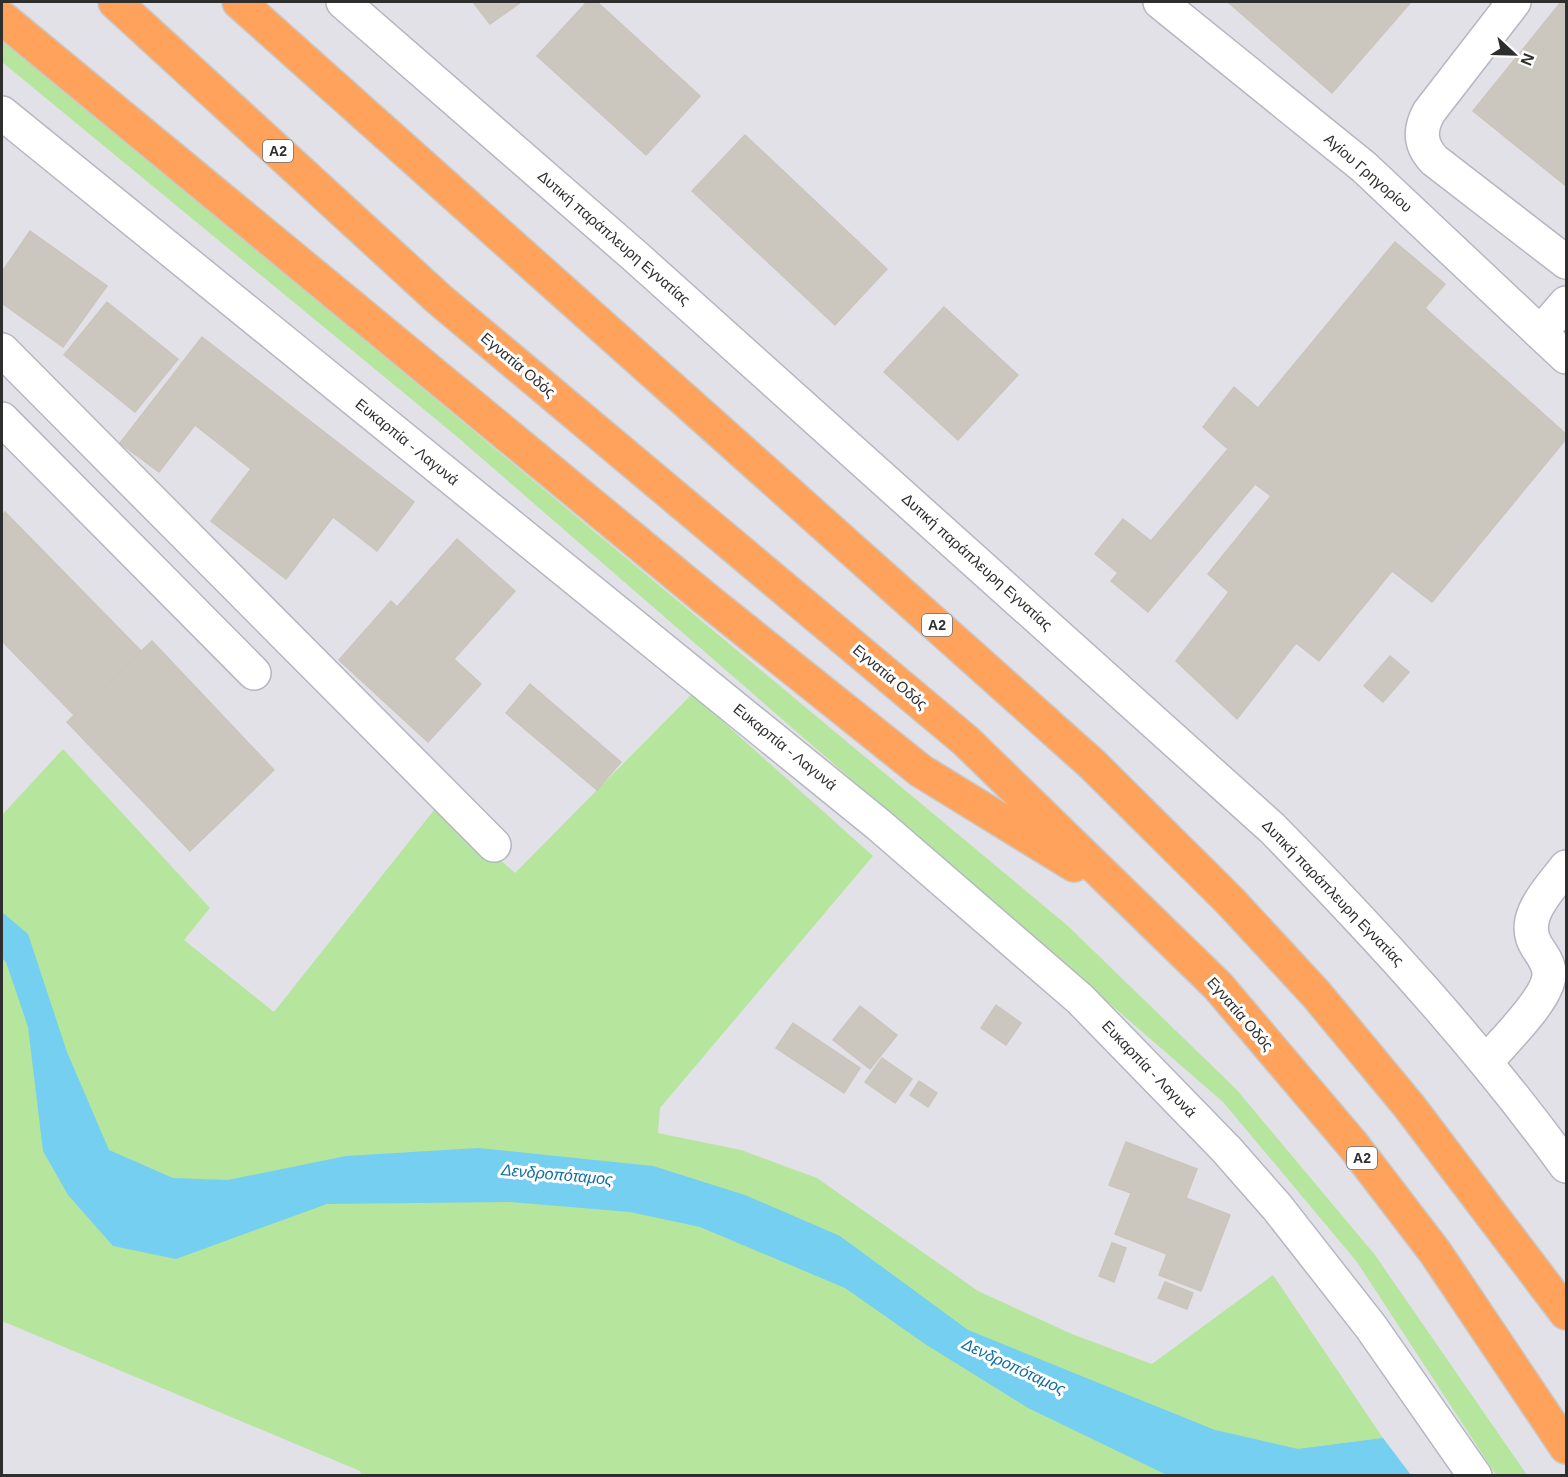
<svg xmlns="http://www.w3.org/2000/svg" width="1568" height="1477" font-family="Arial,sans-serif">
<rect width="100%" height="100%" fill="#efe9e1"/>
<polygon fill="#e3e1e8" points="2,2 1566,2 1566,1475 2,1476"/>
<g fill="#b6e59e">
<polygon points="2,38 1068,926 1236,1089 1375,1255 1527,1475 1496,1475 1357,1262 1223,1102 455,435 2,62"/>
<polygon points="692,694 873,856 660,1108 658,1133 741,1150 817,1178 978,1291 1072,1334 1152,1364 1273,1275 1408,1475 362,1475 360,1471 2,1321 2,815 63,749 210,908 184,940 274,1012 438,805 515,873"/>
</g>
<polygon fill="#75cff0" points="2,912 28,934 67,1052 109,1150 173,1178 228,1180 346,1156 478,1148 653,1166 745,1195 840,1236 968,1330 1215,1430 1298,1449 1383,1438 1411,1475 1167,1475 1028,1408 925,1344 845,1288 700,1227 630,1212 510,1202 327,1204 176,1259 113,1246 68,1195 43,1151 28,1027 6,962 2,958"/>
<g fill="#cbc7bf" stroke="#cbc5ba" stroke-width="1.5">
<polygon points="473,2 521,2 490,24"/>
<polygon points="587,2 597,2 700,96 646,155 537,56"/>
<polygon points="1228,2 1411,2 1332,93"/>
<polygon points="1561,2 1566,2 1566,186 1473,111"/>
<polygon points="745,135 887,269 835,325 692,191"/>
<polygon points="30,231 107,286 63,347 2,303 2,272"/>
<polygon points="1395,242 1445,284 1425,308 1566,434 1566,439 1432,602 1392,571 1319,661 1296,643 1237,719 1176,661 1229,592 1208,574 1271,496 1255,484 1148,612 1111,581 1118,573 1095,554 1123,519 1151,541 1228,449 1203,427 1234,387 1258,408"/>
<polygon points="107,302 178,359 135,412 64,355"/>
<polygon points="944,307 1018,375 958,440 884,372"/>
<polygon points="202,337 414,502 377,551 333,517 286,579 211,521 251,469 195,425 159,472 120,443"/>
<polygon points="5,512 141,651 74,715 2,641 2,516"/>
<polygon points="457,539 515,591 454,659 481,684 428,742 339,660 391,601 397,607"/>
<polygon points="152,641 274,770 190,851 67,722"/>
<polygon points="1390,656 1409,672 1383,702 1364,686"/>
<polygon points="530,684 621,762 597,790 506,713"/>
<polygon points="996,1005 1021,1023 1006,1045 981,1028"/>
<polygon points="860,1006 897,1035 870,1069 833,1040"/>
<polygon points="793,1023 860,1068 844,1093 776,1048"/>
<polygon points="882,1058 912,1079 895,1103 865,1082"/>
<polygon points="919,1081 937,1093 928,1107 910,1095"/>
<polygon points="1126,1142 1197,1169 1186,1198 1230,1215 1201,1291 1159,1275 1167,1254 1115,1234 1131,1193 1109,1185"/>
<polygon points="1112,1243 1126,1248 1114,1282 1099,1276"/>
<polygon points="1165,1282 1193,1293 1187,1309 1158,1298"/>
</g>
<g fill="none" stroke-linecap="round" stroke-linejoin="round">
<defs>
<g id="minor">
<path d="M343 2 636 257 1272 828C1377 935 1478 1045 1566 1166"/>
<polyline points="1160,2 1364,167 1566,357"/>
<path d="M1514 2 1429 112C1419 130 1420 145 1434 160L1566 262"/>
<polyline points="2,113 879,825 1080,999 1226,1149 1277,1207 1371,1327 1475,1476"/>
<polyline points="1541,332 1566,303"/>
<polyline points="2,350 494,845"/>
<polyline points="2,419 254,673"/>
<path d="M1486 1062C1502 1043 1547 1000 1549 976 1550 965 1543 956 1537 947 1518 918 1550 889 1566 867"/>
</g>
<g id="highway">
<polyline points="115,2 440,300 966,741 1218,986 1353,1145 1435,1252 1566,1447"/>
<polyline points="239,2 1092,764 1230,901 1316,994 1409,1106 1566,1313"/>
<polyline points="2,18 706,599 921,771 1074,865"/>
</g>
</defs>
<use href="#minor" stroke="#b4b7c1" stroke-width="36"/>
<use href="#highway" stroke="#c9c9c9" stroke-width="36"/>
<use href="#minor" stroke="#fff" stroke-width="33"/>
<use href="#highway" stroke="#ffa35c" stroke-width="33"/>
</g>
<g text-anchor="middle" stroke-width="6" stroke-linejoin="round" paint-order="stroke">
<g fill="#fff" stroke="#6d6d6d" stroke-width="1.5">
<rect x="263" y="140" width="30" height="22" rx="4.5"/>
<rect x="922" y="614" width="30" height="22" rx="4.5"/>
<rect x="1347" y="1147" width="30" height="22" rx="4.5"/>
</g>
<g font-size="14" font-weight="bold" fill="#2e2e2e">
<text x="278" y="156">Α2</text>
<text x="937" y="630">Α2</text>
<text x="1362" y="1163">Α2</text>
</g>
<g font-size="15" fill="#2e2e2e" stroke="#fff">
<text transform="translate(1368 173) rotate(41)" y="5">Αγίου Γρηγορίου</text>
<text transform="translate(614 238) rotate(41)" y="5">Δυτική παράπλευρη Εγνατίας</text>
<text transform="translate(518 365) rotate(40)" y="5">Εγνατία Οδός</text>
<text transform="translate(407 442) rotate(39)" y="5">Ευκαρπία - Λαγυνά</text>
<text transform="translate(977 562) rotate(42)" y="5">Δυτική παράπλευρη Εγνατίας</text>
<text transform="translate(890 677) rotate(40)" y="5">Εγνατία Οδός</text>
<text transform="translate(785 747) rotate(39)" y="5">Ευκαρπία - Λαγυνά</text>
<text transform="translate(1333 893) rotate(46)" y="5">Δυτική παράπλευρη Εγνατίας</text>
<text transform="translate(1240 1014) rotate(49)" y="5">Εγνατία Οδός</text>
<text transform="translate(1149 1069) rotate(46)" y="5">Ευκαρπία - Λαγυνά</text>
</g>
<g font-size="16" font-style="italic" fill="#0d6fa3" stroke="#fff">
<text transform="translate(557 1174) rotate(5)" y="6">Δενδροπόταμος</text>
<text transform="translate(1014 1366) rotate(25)" y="6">Δενδροπόταμος</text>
</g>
</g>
<rect width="1568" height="1477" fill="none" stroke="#2e2e2e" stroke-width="6"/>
<g transform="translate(1514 54) rotate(112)" stroke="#ffffff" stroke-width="4.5" paint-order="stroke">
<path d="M0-4.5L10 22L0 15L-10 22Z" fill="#2e2e2e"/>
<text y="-9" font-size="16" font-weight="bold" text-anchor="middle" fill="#2e2e2e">N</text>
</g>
</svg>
